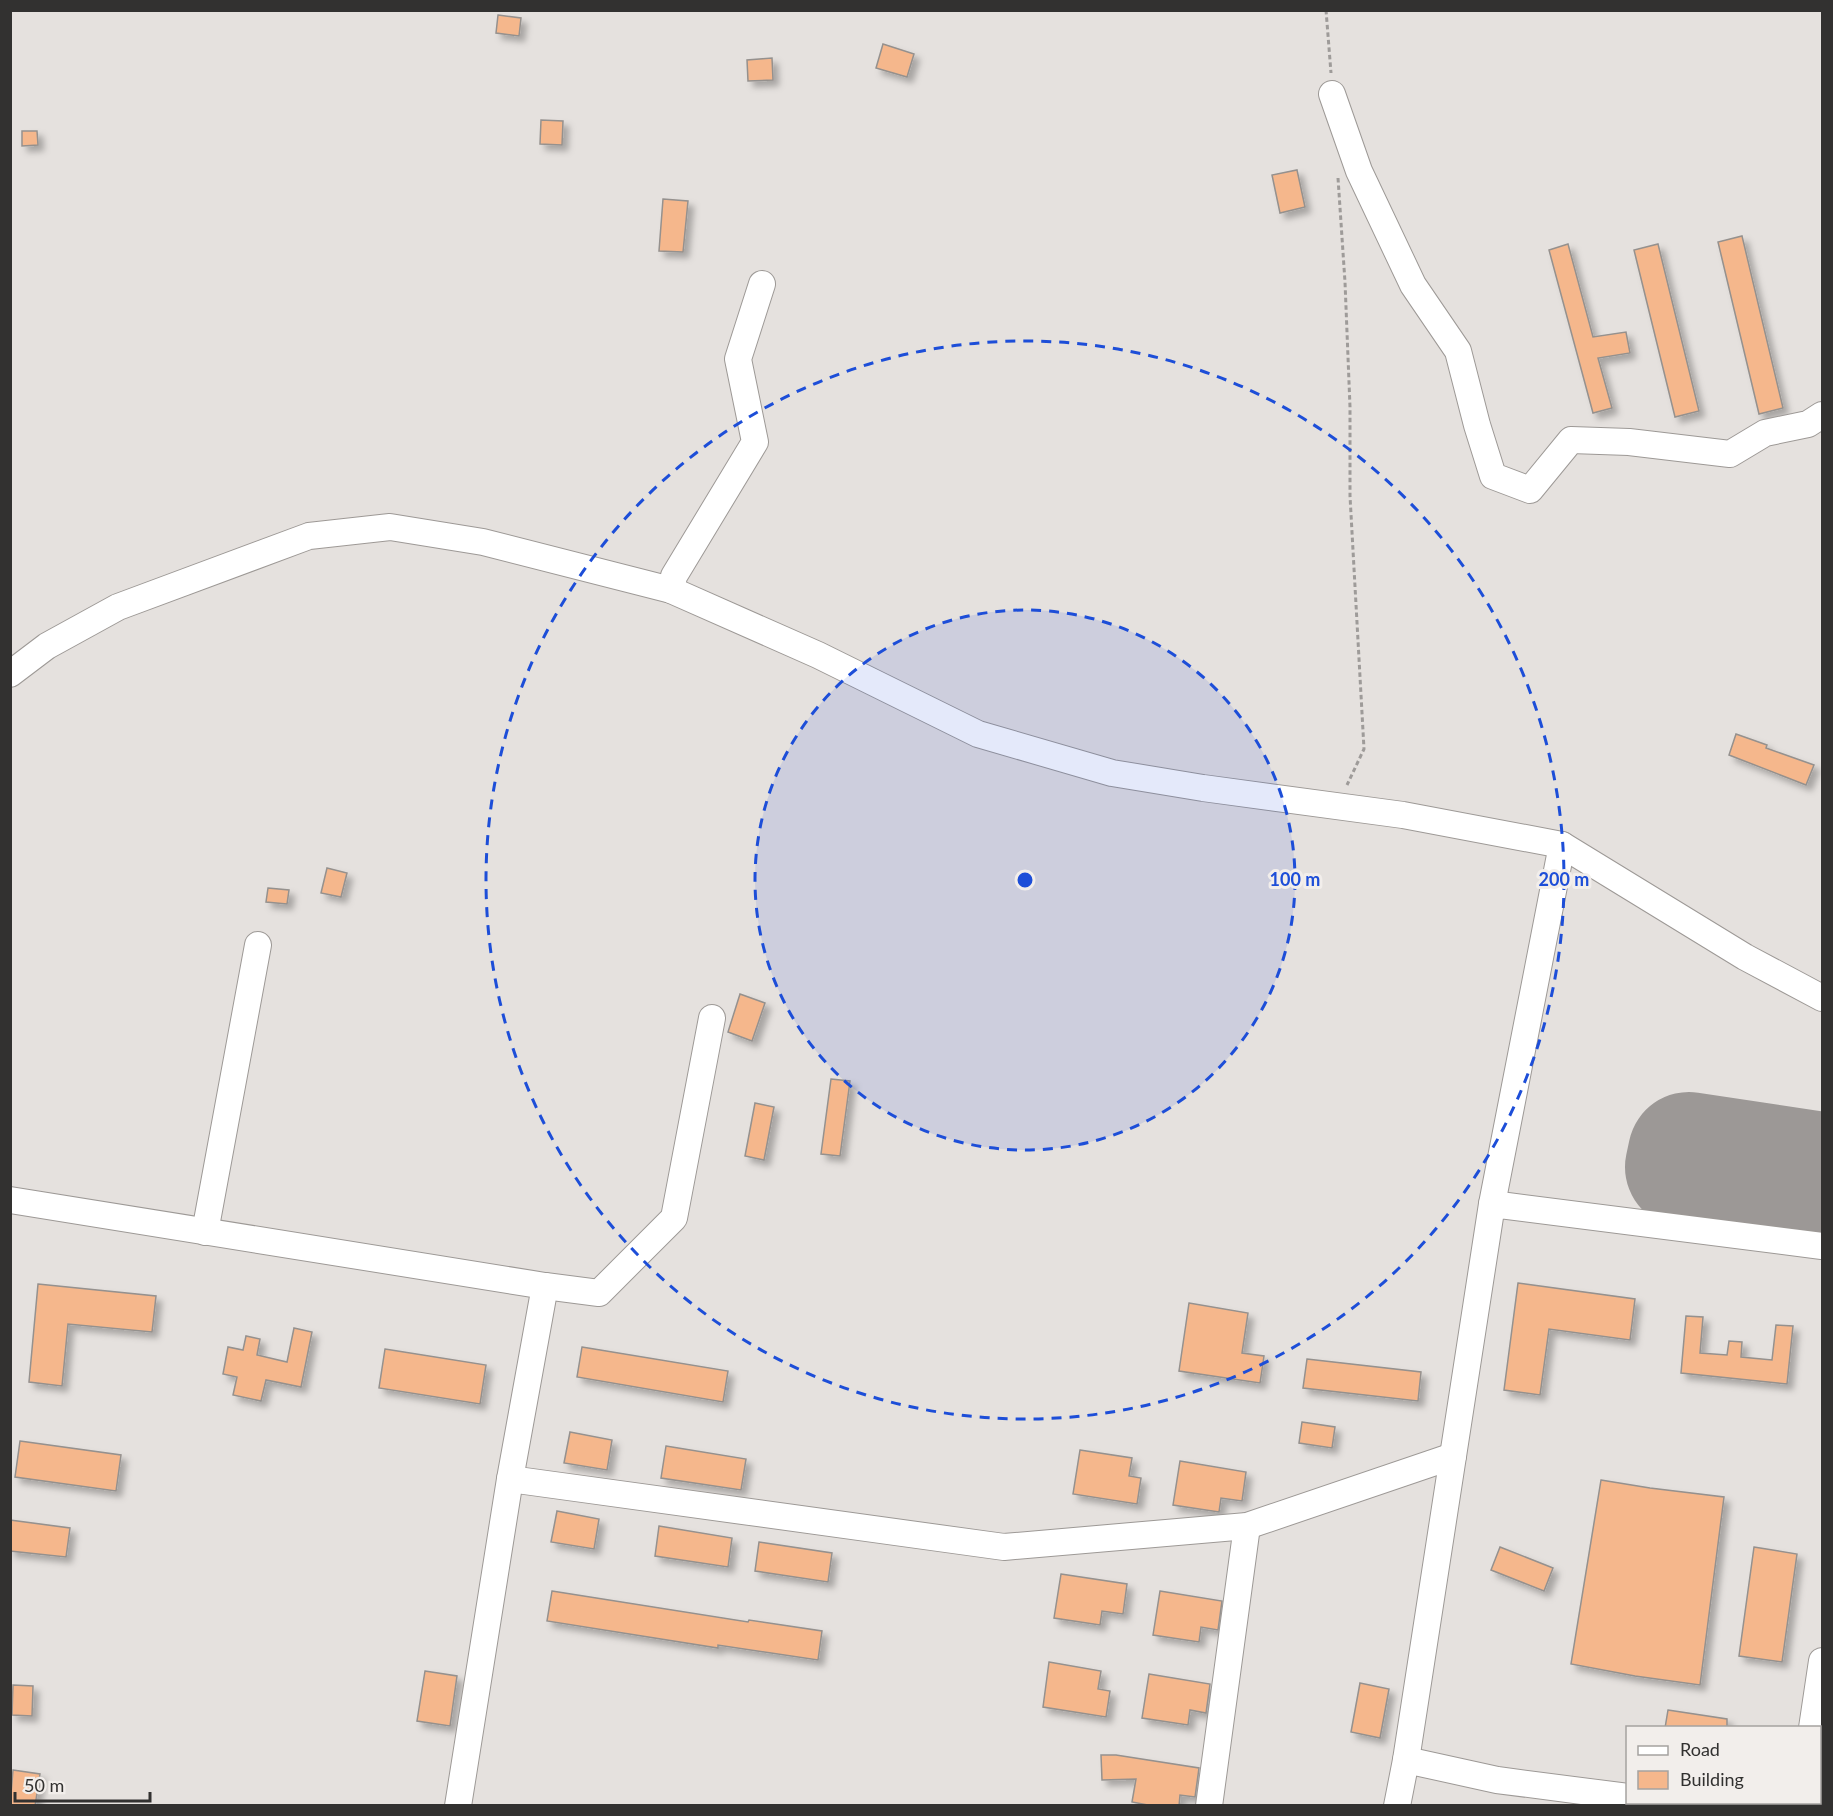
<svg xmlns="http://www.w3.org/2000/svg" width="1833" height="1816" font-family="Lato,sans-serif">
<defs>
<filter id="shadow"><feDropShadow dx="5.5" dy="5.5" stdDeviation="3" flood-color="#0004"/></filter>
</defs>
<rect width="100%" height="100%" fill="#e5e1de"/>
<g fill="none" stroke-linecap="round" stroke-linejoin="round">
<polyline stroke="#9c9896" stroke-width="122" points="1822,1173 1689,1153 1686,1167 1822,1188"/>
</g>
<g fill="#f5b78c" stroke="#95918e" stroke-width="1.5" filter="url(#shadow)">
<polygon points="498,15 521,18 519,36 496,33"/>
<polygon points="883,44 914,54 907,77 876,68"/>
<polygon points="772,58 773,80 748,81 747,60"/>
<polygon points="541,120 563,121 562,145 540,144"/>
<polygon points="22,131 37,131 38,145 22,146"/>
<polygon points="1297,170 1305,207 1280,213 1272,175"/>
<polygon points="663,199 688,201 683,252 659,251"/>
<polygon points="1742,236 1783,408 1759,414 1718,242"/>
<polygon points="1568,244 1593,337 1626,332 1630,353 1598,358 1612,408 1593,413 1549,250"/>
<polygon points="1658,244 1699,411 1675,417 1634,250"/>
<polygon points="1736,734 1767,745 1766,748 1814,765 1806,785 1729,755"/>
<polygon points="327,868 347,873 341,897 321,893"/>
<polygon points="268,888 289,890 287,904 266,902"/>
<polygon points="740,994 765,1003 752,1041 728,1032"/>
<polygon points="831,1079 850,1081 840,1156 821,1154"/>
<polygon points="755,1103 774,1107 764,1160 745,1156"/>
<polygon points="1518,1283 1635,1299 1630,1340 1549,1329 1540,1395 1504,1390"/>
<polygon points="38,1284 156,1296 152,1332 68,1324 62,1386 29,1382"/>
<polygon points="1189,1303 1248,1313 1242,1353 1264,1356 1260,1383 1179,1371"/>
<polygon points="1686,1316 1703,1317 1700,1353 1727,1355 1729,1341 1742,1342 1741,1357 1772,1360 1776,1325 1793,1326 1787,1384 1681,1373"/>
<polygon points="294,1328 312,1332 301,1387 266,1380 261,1401 233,1395 237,1377 223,1374 228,1347 243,1350 246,1336 260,1339 257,1355 287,1362"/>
<polygon points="582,1347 728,1371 723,1402 577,1377"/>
<polygon points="385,1349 486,1365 480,1404 379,1388"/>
<polygon points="1307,1359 1421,1372 1418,1401 1303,1388"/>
<polygon points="1302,1422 1335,1427 1332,1448 1299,1443"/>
<polygon points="570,1432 612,1440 607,1470 564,1463"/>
<polygon points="20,1441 121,1455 116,1491 15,1477"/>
<polygon points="666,1446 746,1459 741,1490 661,1478"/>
<polygon points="1080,1450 1132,1458 1129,1476 1141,1478 1137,1504 1073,1494"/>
<polygon points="1180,1461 1246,1472 1242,1501 1221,1498 1219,1512 1173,1505"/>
<polygon points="1601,1480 1650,1488 1724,1497 1700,1685 1635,1676 1571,1664"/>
<polygon points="557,1511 599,1519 594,1549 551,1542"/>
<polygon points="10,1520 70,1528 66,1557 10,1551"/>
<polygon points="659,1526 732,1538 728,1567 655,1556"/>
<polygon points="759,1542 832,1553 828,1582 755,1571"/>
<polygon points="1500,1547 1553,1568 1544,1591 1491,1570"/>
<polygon points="1754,1547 1797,1554 1782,1662 1739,1656"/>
<polygon points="1061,1574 1127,1584 1123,1614 1102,1611 1100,1625 1054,1618"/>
<polygon points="552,1591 748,1622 749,1620 822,1631 818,1660 718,1645 718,1648 547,1621"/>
<polygon points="1160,1591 1222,1601 1218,1630 1201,1627 1199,1642 1153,1635"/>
<polygon points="1049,1662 1101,1671 1098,1689 1110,1691 1106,1717 1043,1707"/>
<polygon points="425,1671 457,1676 450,1726 417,1721"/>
<polygon points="1149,1674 1210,1684 1206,1713 1190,1710 1188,1725 1142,1718"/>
<polygon points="1360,1683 1389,1689 1380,1738 1351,1732"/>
<polygon points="13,1685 33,1686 32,1716 12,1715"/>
<polygon points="1668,1710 1727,1719 1727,1728 1665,1728"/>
<polygon points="1101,1755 1116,1755 1199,1768 1195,1797 1180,1795 1179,1806 1153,1806 1132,1802 1136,1779 1102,1780"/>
<polygon points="13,1770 40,1774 35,1806 10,1806"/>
</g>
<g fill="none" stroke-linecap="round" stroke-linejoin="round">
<defs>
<g id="minor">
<polyline points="1332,94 1359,171 1413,285 1458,351 1477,425 1493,476 1530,490 1571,440 1629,442 1730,454 1765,433 1808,424 1822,415"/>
<polyline points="671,590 674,576 755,442 738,359 762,284"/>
<polyline points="10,674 47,646 118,607 309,536 390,527 483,542 671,590 818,655 978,734 1112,773 1203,788 1403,815 1562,845 1745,957 1822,998"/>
<polyline points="10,1200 545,1286 599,1293 674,1218 712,1018"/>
<polyline points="1492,1204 1562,845"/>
<polyline points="205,1232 258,945"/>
<polyline points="510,1479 1004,1547 1247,1526 1453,1456"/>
<polyline points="1812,1728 1822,1661"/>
<polyline points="1406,1760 1497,1780 1628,1797"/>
<polyline points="1665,1802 1688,1806"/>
<polyline points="458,1806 510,1479 545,1286"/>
<polyline points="1209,1806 1247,1526"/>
<polyline points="1397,1806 1406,1760 1492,1204 1822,1246"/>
<polyline points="1800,1806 1801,1802"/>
</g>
</defs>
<use href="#minor" stroke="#9d9996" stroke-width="28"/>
<g stroke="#9e9b99" stroke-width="3" stroke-dasharray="4.5 3" stroke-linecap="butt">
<polyline points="1326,10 1331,73"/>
<polyline points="1338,178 1345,282 1350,407 1350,496 1364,749 1347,785"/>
</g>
<use href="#minor" stroke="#fff" stroke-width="26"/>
</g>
<circle cx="1025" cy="880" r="270" fill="#1d4ed8" fill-opacity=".12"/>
<g fill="none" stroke="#1d4ed8" stroke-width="3" stroke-dasharray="10 8">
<circle cx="1025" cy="880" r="270"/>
<circle cx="1025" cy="880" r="539"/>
</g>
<circle cx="1025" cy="880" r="9" fill="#1d4ed8" stroke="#f2eeeb" stroke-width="3"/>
<g font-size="18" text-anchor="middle" font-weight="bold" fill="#1d4ed8" stroke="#f2eeeb" stroke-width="6" stroke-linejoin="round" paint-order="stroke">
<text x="1295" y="886">100 m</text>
<text x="1564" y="886">200 m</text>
</g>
<rect width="1833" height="1816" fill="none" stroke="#323130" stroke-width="24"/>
<rect x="1626" y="1726" width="195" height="78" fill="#f2eeeb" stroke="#a5a2a0" stroke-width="1.5"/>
<rect x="1638" y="1746" width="30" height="9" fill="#ffffff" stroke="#a5a2a0" stroke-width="1.5"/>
<text x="1680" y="1756" font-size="18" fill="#323130">Road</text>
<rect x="1638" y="1771" width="30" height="18" fill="#f5b78c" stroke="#a5a2a0" stroke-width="1.5"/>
<text x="1680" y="1786" font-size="18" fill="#323130">Building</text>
<path d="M15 1792v9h135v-9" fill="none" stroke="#323130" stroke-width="3"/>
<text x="24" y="1792" font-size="18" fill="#323130" stroke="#f2eeeb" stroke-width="4.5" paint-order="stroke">50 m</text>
</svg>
